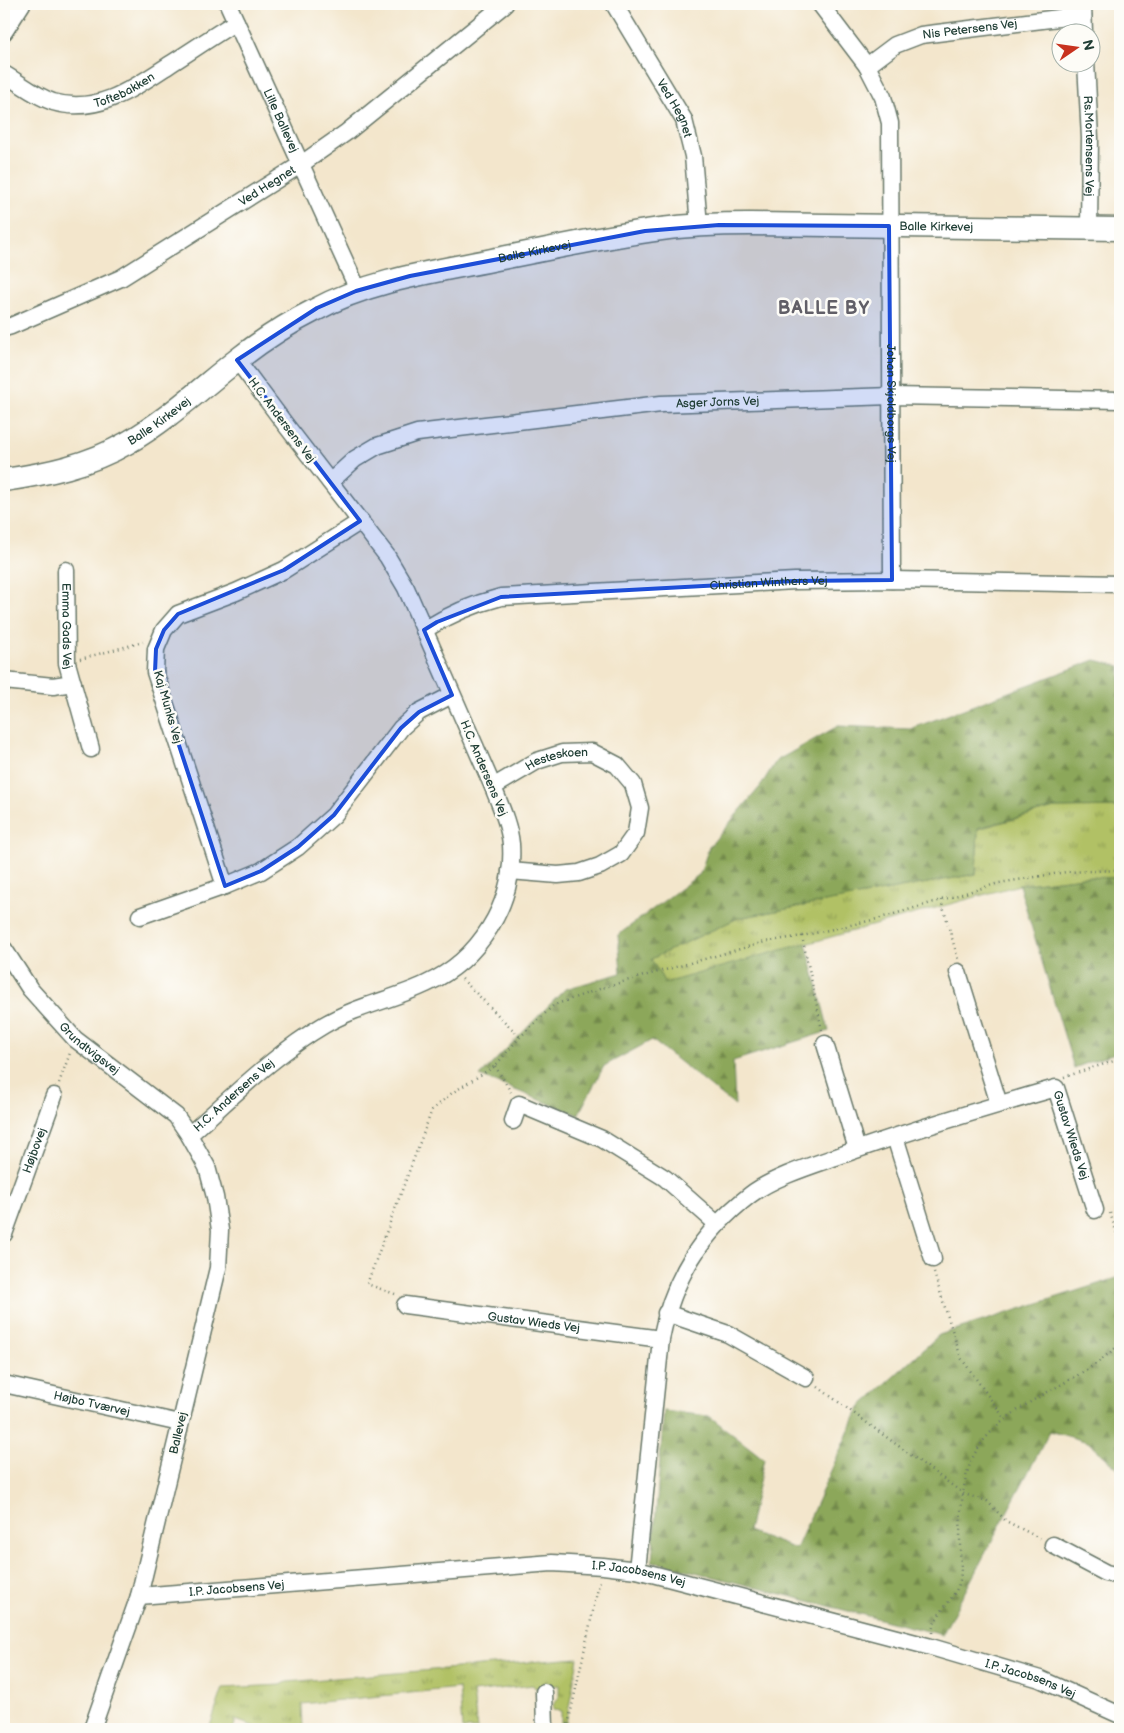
<svg xmlns="http://www.w3.org/2000/svg" width="1124" height="1733" font-family="'Balsamiq Sans',sans-serif">
<defs>
<pattern id="grass-tufts" width="24" height="20" patternUnits="userSpaceOnUse" patternTransform="scale(1.25)"><rect width="24" height="20" fill="#b1c165"/><path d="M3 7l-1-3M5 7V3M7 7l1-3M15 17l-1-3M17 17v-4M19 17l1-3" fill="none" stroke="#8f9e54"/></pattern>
<pattern id="forest-firs" width="22" height="20" patternUnits="userSpaceOnUse" patternTransform="scale(1.25)"><rect width="22" height="20" fill="#8ca75a"/><path d="M5 1l3.5 6h-7zM16 11l3.5 6h-7z" fill="#72894b"/></pattern>
</defs>
<rect width="100%" height="100%" fill="#fdfcf7"/>
<filter id="ink" filterUnits="userSpaceOnUse"><feTurbulence type="fractalNoise" baseFrequency=".02" numOctaves="2"/><feDisplacementMap in="SourceGraphic" scale="10" xChannelSelector="R" yChannelSelector="G"/><feConvolveMatrix kernelMatrix="1 2 1 2 8 2 1 2 1" color-interpolation-filters="sRGB"/></filter>
<filter id="wash" filterUnits="userSpaceOnUse"><feTurbulence type="fractalNoise" baseFrequency=".0096" numOctaves="4" result="noise"/><feDisplacementMap in="SourceGraphic" scale="20" xChannelSelector="R" yChannelSelector="G"/><feGaussianBlur stdDeviation="1.12" result="paint"/><feColorMatrix in="noise" values="0 0 0 0 0 0 0 0 0 0 0 0 0 0 0 0 0 1.4 0 .05"/><feComposite in="paint" operator="in"/></filter>
<g filter="url(#wash)">
<rect width="100%" height="100%" fill="#f3e6cc"/>
<g fill="url(#grass-tufts)" stroke="#687f4c">
<polygon points="1120,807 1120,878 1083,877 1019,885 665,983 651,959 738,918 976,874 978,829 1054,808"/>
<polygon points="578,1658 565,1729 557,1729 561,1727 561,1711 553,1710 553,1705 559,1697 559,1685 535,1688 533,1685 473,1692 477,1729 462,1729 459,1688 302,1704 303,1729 261,1729 236,1720 233,1729 209,1729 223,1688 281,1685 287,1682"/>
</g>
<g fill="url(#forest-firs)" stroke="#567247">
<polygon points="1095,660 1120,666 1120,807 1054,808 978,828 976,874 738,918 651,959 665,983 806,943 829,1031 733,1061 735,1106 652,1040 604,1066 578,1115 480,1076 565,989 621,973 618,935 700,874 709,847 760,787 776,761 838,726 910,729"/>
<polygon points="1083,877 1120,878 1120,1051 1074,1068 1019,885"/>
<polygon points="1120,1277 1120,1470 1088,1442 1050,1431 942,1635 652,1561 664,1411 709,1416 764,1459 748,1531 796,1549 859,1408 939,1335"/>
</g>
</g>
<g filter="url(#ink)">
<g fill="none" stroke-linecap="round" stroke-linejoin="round">
<defs>
<g id="street">
<path id="s1" d="M228 4 354 281 356 291"/>
<path id="s2" d="M614 4 684 120 693 156 699 225"/>
<path id="s3" d="M820 4 867 66 883 97 890 123 892 580"/>
<polyline points="1083,5 1084,32"/>
<polyline points="4,32 22,4"/>
<path id="s4" d="M1086 62 1090 138 1089 229"/>
<path id="s5" d="M867 66 895 45 921 35 1083 15"/>
<path id="s6" d="M4 74C20 83 35 96 53 102 97 115 134 88 169 65 191 51 213 36 236 22"/>
<path id="s7" d="M4 328 11 326 121 278 300 165 347 132 505 4"/>
<path id="s8" d="M330 482 355 459 377 446 417 433 661 404 891 396 1120 400"/>
<path id="s9" d="M66 570 67 663 91 749"/>
<path id="s10" d="M424 630C448 615 474 604 501 597L795 581 892 580 1120 584"/>
<polyline points="4,681 53,686 73,683"/>
<path id="s11" d="M493 787 537 761 562 753 592 752 617 765 633 784 640 808 636 833 621 854 600 866 579 873 558 875 510 871"/>
<polyline points="225,886 155,672 156,649 164,630 178,614 236,592 284,570 361,521"/>
<polyline points="140,916 225,886 261,871 298,847 334,815 401,728 419,712 452,695"/>
<path id="s12" d="M4 949 30 989 75 1039 176 1116 189 1135 207 1167 215 1197 220 1230 218 1268 139 1596 92 1729"/>
<polyline points="958,972 999,1104"/>
<polyline points="825,1044 857,1149"/>
<polyline points="513,1121 519,1104 602,1139 665,1178 717,1224"/>
<path id="s13" d="M189 1135C231 1098 276 1053 324 1025 356 1006 392 1000 426 984 479 960 515 904 511 844 509 824 500 805 493 787L406 588 387 556 285 424 237 360"/>
<polyline points="895,1137 933,1259"/>
<path id="s14" d="M4 1234 54 1096"/>
<path id="s15" d="M405 1305 661 1339"/>
<polyline points="666,1313 728,1334 806,1378"/>
<path id="s16" d="M4 1384 180 1423"/>
<polyline points="1053,1545 1106,1573 1120,1576"/>
<path id="s17" d="M637 1570 661 1339C673 1278 701 1233 750 1195 772 1178 810 1166 836 1157 908 1131 982 1109 1056 1088L1095 1210"/>
<path id="s18" d="M139 1596 552 1563 603 1566 637 1570 931 1647 1040 1679 1120 1715"/>
<polyline points="544,1692 545,1729"/>
</g>
<g id="secondary">
<path id="s19" d="M4 480C46 474 89 465 127 443 167 420 200 389 237 360 261 341 287 324 315 310 372 279 439 271 502 258 554 248 607 236 661 229 690 225 720 224 750 224L1120 229"/>
</g>
</defs>
<use href="#street" stroke="#697869" stroke-width="19"/>
<use href="#secondary" stroke="#697869" stroke-width="25"/>
<g stroke="#697869" stroke-width="2.5" stroke-dasharray="1 4" stroke-linecap="butt">
<polyline points="80,659 143,642"/>
<polyline points="941,900 958,959"/>
<polyline points="802,936 822,1030"/>
<polyline points="462,979 520,1037"/>
<polyline points="495,1066 511,1092"/>
<polyline points="1064,1077 1120,1059"/>
<polyline points="59,1083 70,1053"/>
<polyline points="1110,1213 1120,1243"/>
<polyline points="934,1273 961,1358 1005,1419"/>
<polyline points="395,1294 367,1284 432,1110 452,1093 495,1066 520,1037 554,1005 608,986 765,942 802,936 877,919 999,883 1066,872 1120,870"/>
<polyline points="818,1387 964,1494 987,1501 1006,1521 1041,1539"/>
<path d="M932 1633C933 1614 956 1600 960 1580 962 1569 960 1556 960 1546 960 1521 961 1493 968 1470 984 1415 1054 1393 1097 1363 1105 1357 1113 1350 1120 1344"/>
<polyline points="567,1729 600,1579"/>
</g>
<use href="#street" stroke="#fff" stroke-width="16"/>
<use href="#secondary" stroke="#fff" stroke-width="22"/>
</g>
</g>
<path fill="#1d4ed8" fill-opacity="0.2" stroke="#1d4ed8" stroke-width="4" stroke-linejoin="round" d="M719 225 889 226 892 580 795 581 501 597 437 622 424 630 452 695 419 712 401 728 334 815 298 847 261 871 225 886 155 672 156 649 164 630 178 614 284 570 360 521 237 360 317 308 356 291 410 276 645 231Z"/>
<g text-anchor="middle" stroke-width="5" stroke-linejoin="round" paint-order="stroke">
<g font-size="12" fill="#1f3d34" stroke="#fdfcf7">
<text dy="4" stroke="none"><textPath href="#s5" startOffset="112">Nis Petersens Vej</textPath></text>
<text dy="4" stroke="none"><textPath href="#s6" startOffset="131">Toftebakken</textPath></text>
<text dy="4" stroke="none"><textPath href="#s2" startOffset="121">Ved Hegnet</textPath></text>
<text dy="4" stroke="none"><textPath href="#s1" startOffset="128">Lille Ballevej</textPath></text>
<text dy="4" stroke="none"><textPath href="#s4" startOffset="84">Rs.Mortensens Vej</textPath></text>
<text dy="4" stroke="none"><textPath href="#s7" startOffset="300">Ved Hegnet</textPath></text>
<text dy="4" stroke="none"><textPath href="#s19" startOffset="992">Balle Kirkevej</textPath></text>
<text dy="4" stroke="none"><textPath href="#s19" startOffset="588">Balle Kirkevej</textPath></text>
<text dy="4" stroke="none"><textPath href="#s8" startOffset="404">Asger Jorns Vej</textPath></text>
<text dy="4" stroke="none"><textPath href="#s3" startOffset="420">Johan Skjoldborgs Vej</textPath></text>
<text transform="translate(282 420) rotate(53)" y="4">H.C. Andersens Vej</text>
<text dy="4" stroke="none"><textPath href="#s19" startOffset="168">Balle Kirkevej</textPath></text>
<text dy="4" stroke="none"><textPath href="#s10" startOffset="352">Christian Winthers Vej</textPath></text>
<text dy="4" stroke="none"><textPath href="#s9" startOffset="56">Emma Gads Vej</textPath></text>
<text transform="translate(168 707) rotate(74)" y="4">Kaj Munks Vej</text>
<text dy="4" stroke="none"><textPath href="#s11" startOffset="71">Hesteskoen</textPath></text>
<text transform="translate(484 768) rotate(67)" y="4">H.C. Andersens Vej</text>
<text dy="4" stroke="none"><textPath href="#s12" startOffset="132">Grundtvigsvej</textPath></text>
<text dy="4" stroke="none"><textPath href="#s13" startOffset="60">H.C. Andersens Vej</textPath></text>
<text dy="4" stroke="none"><textPath href="#s17" startOffset="780">Gustav Wieds Vej</textPath></text>
<text dy="4" stroke="none"><textPath href="#s14" startOffset="89">Højbovej</textPath></text>
<text dy="4" stroke="none"><textPath href="#s15" startOffset="130">Gustav Wieds Vej</textPath></text>
<text dy="4" stroke="none"><textPath href="#s16" startOffset="90">Højbo Tværvej</textPath></text>
<text transform="translate(178 1433) rotate(-77)" y="4">Ballevej</text>
<text dy="4" stroke="none"><textPath href="#s18" startOffset="502">I.P. Jacobsens Vej</textPath></text>
<text dy="4" stroke="none"><textPath href="#s18" startOffset="98">I.P. Jacobsens Vej</textPath></text>
<text dy="4" stroke="none"><textPath href="#s18" startOffset="908">I.P. Jacobsens Vej</textPath></text>
</g>
<g font-size="18" font-weight="bold" letter-spacing="1" fill="#615f67" stroke="#fdfcf7">
<text x="824" y="314">BALLE BY</text>
</g>
</g>
<rect width="1124" height="1733" fill="none" stroke="#fdfcf7" stroke-width="20"/>
<g transform="translate(1076 48) rotate(77)"><circle r="24" fill="#fdfcf7" stroke="#a4b0a9"/>
<path d="M0-4L9 19L0 12L-9 19Z" fill="#c8321e"/>
<text y="-8" font-size="14" font-weight="bold" text-anchor="middle" fill="#1f3d34">N</text>
</g>
</svg>
